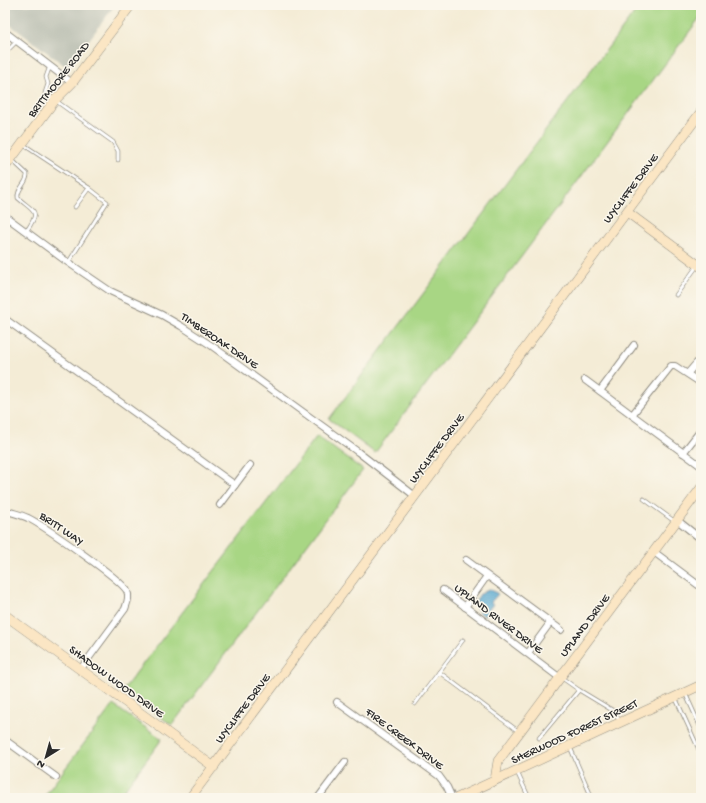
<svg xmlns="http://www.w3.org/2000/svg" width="706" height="803" font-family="'Gochi Hand',sans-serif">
<rect width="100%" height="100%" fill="#fbf7ec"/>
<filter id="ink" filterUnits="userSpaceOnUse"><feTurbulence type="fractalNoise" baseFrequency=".025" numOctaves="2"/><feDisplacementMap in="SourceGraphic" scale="8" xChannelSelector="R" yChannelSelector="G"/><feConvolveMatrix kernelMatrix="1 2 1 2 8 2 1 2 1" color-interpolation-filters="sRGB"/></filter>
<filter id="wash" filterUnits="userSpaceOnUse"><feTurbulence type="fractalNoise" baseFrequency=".012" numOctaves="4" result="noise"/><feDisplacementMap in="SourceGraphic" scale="16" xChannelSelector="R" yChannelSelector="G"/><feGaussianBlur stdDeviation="0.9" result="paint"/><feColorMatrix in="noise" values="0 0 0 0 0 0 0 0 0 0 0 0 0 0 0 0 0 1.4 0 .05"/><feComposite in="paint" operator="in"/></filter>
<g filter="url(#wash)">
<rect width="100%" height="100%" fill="#f4ecd6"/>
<polygon fill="#c3c6b9" points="5,5 115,5 68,68 5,21"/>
<g fill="#a8d684" stroke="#6a8058">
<polygon points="640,5 701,5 701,16 375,453 329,419"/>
<polygon points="317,436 363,470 172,725 123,690"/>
<polygon points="113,705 162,739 118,798 43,798"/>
</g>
<path fill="#53a5ce" stroke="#3f687c" d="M490 589 498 594 491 602 493 604 484 616C474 608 473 604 480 594L483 593 486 590Z"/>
</g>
<g filter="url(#ink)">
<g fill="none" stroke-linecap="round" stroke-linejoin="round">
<defs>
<g id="lane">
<polyline points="5,51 7,51 17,41"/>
<polyline points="50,66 46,77 48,84 45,93 113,142 118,151 118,160"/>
<polyline points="24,145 89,188"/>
<path d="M12 160 27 174C28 183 16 189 18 198 35 213 41 210 26 232"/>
<polyline points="68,263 107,202 89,188 75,207"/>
<polyline points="676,295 697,266"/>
<polyline points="644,499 674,521"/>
<polyline points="439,672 518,731"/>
<polyline points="579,690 612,710 620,721"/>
<polyline points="686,695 701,728"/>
<polyline points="676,699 701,754"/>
<polyline points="415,704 463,640"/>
<polyline points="539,738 579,690 562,678"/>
<polyline points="570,747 592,798"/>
<polyline points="517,772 529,798"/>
</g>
<g id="street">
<polyline points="5,32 72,83"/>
<polyline points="5,216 66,261 110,291 162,315 181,326 212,346 358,452 415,496"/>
<polyline points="5,319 235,485"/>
<polyline points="688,373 701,358"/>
<polyline points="585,380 701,466"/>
<polyline points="600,391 634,345"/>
<polyline points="632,415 671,366 675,366 701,383"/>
<polyline points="683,453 701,430"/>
<polyline points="220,505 250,465"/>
<path d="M5 510C13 513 21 515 28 518 44 526 121 579 127 591 130 597 127 603 125 609L80 670"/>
<polyline points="677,520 701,539"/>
<polyline points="654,552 701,587"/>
<polyline points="466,560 561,630"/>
<polyline points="443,590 560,678"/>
<polyline points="465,607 487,576"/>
<polyline points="528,653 550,623"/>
<polyline points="337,702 439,776 447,787 452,798"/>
<polyline points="5,740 56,777"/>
<polyline points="318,798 345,762"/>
</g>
<g id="secondary">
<polyline points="5,167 55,100 72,83 131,5"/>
<polyline points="627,212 701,267"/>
<polyline points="5,615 146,717 214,767"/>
<polyline points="495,780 498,761 701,488"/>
<polyline points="190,798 701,112"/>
<polyline points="457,798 701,685"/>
</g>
</defs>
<use href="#lane" stroke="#908c80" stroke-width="4.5"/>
<use href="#street" stroke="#908c80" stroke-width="8"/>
<use href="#secondary" stroke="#908c80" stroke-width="10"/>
<use href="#lane" stroke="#fff" stroke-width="3"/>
<use href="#street" stroke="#fff" stroke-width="6"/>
<use href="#secondary" stroke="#fbe6c4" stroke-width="9"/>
</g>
</g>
<g text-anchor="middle" stroke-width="3" stroke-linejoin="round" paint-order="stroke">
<g font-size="12" fill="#2b2b2b" stroke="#fbf7ec">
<text transform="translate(58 79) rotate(-52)" y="4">BRITTMOORE ROAD</text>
<text transform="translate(630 188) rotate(-53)" y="4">WYCLIFFE DRIVE</text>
<text transform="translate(220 340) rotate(34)" y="4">TIMBEROAK DRIVE</text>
<text transform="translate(436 448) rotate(-53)" y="4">WYCLIFFE DRIVE</text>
<text transform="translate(62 528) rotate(34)" y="4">BRITT WAY</text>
<text transform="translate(499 618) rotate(37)" y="4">UPLAND RIVER DRIVE</text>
<text transform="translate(584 625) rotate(-53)" y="4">UPLAND DRIVE</text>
<text transform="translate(117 681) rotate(36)" y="4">SHADOW WOOD DRIVE</text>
<text transform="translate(242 708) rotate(-53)" y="4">WYCLIFFE DRIVE</text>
<text transform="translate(574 731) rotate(-25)" y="4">SHERWOOD FOREST STREET</text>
<text transform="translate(405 738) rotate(37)" y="4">FIRE CREEK DRIVE</text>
</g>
</g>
<rect width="706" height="803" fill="none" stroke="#fbf7ec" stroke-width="20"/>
<g transform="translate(46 757) rotate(217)" stroke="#fbf7ec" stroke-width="3" paint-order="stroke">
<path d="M0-3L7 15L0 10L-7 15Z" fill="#2b2b2b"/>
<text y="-6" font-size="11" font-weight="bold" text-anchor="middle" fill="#2b2b2b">N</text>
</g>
</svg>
